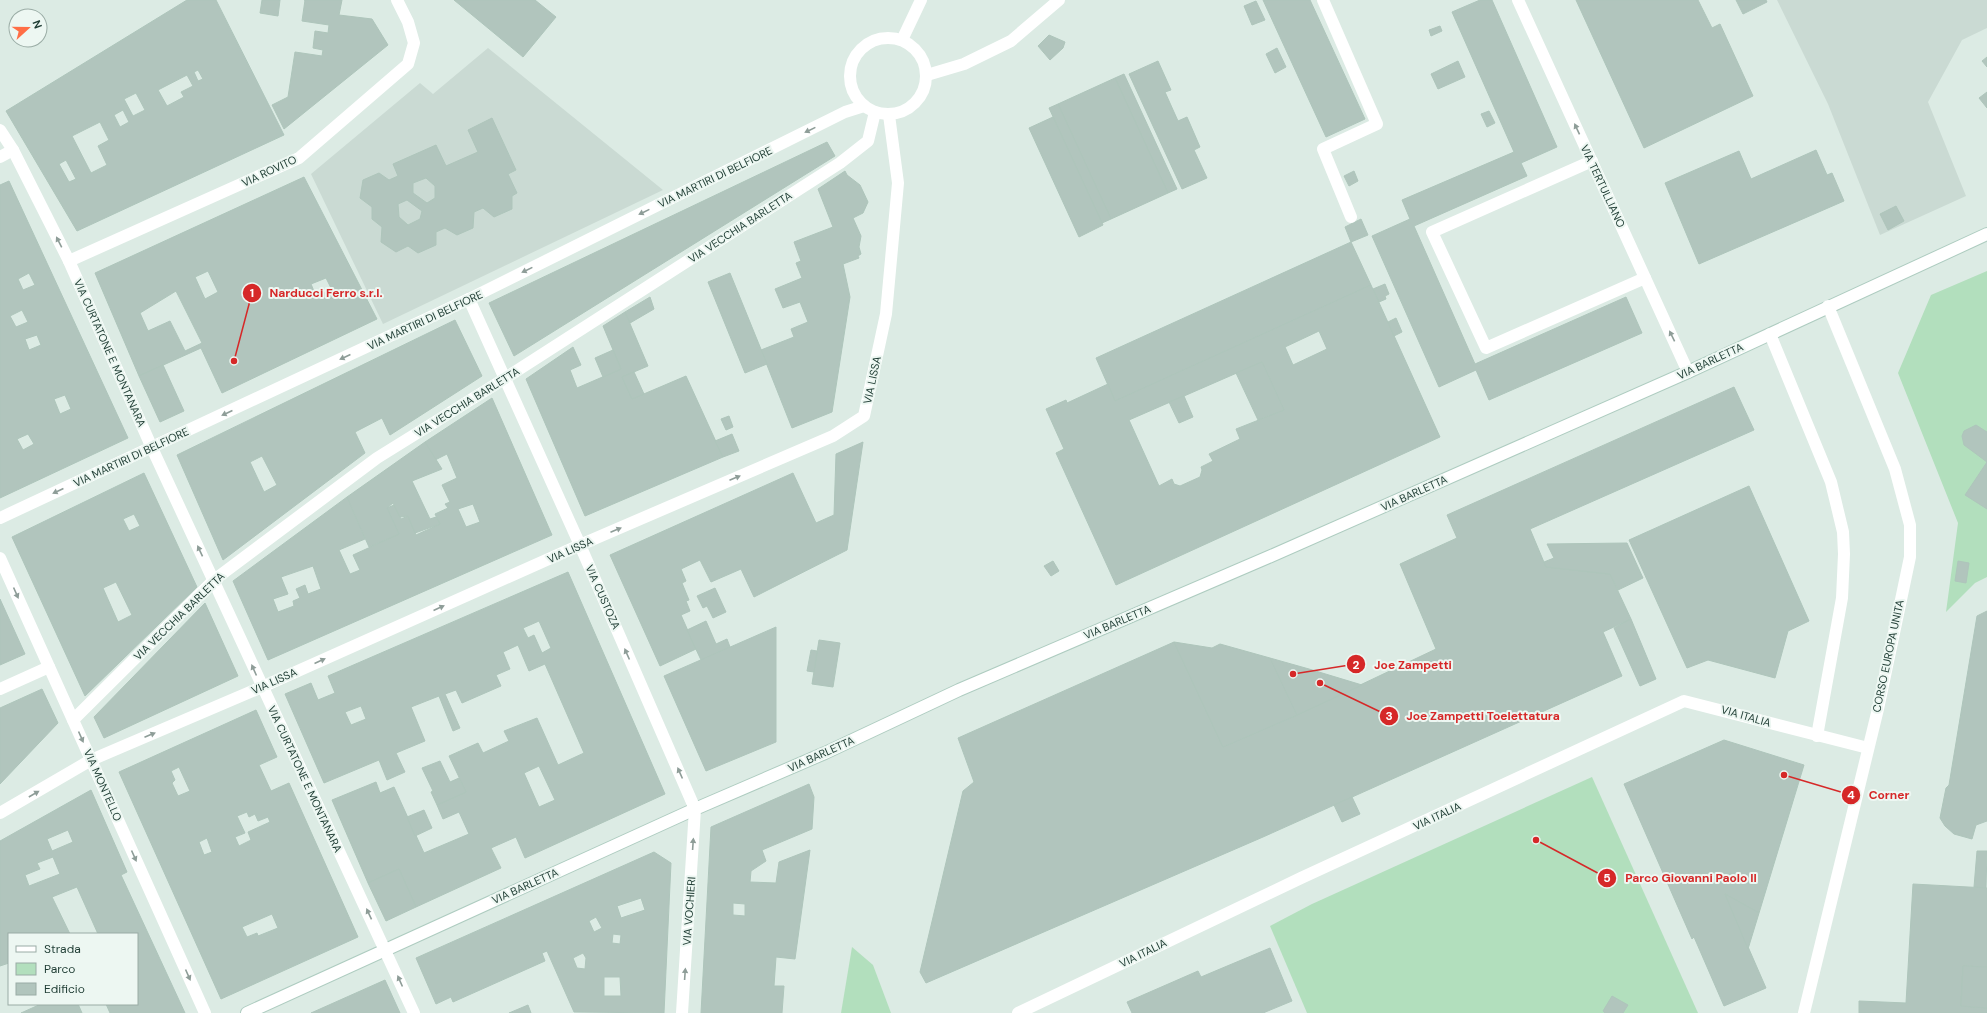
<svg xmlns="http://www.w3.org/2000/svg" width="1987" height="1013" font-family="'DM Sans',sans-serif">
<rect width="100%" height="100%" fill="#dcebe4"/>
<g fill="#cadad3">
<polygon points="1777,0 1987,0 1987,28 1962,40 1928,102 1966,196 1880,235 1828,104"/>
<polygon points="488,48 663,190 383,324 311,174 420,83 433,94"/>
</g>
<g fill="#b2dfbd">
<polygon points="1987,271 1987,577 1975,583 1946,612 1958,523 1898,373 1931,295"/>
<polygon points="1592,777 1698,1013 1307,1013 1270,926 1312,904"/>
<polygon points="852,947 873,965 891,1013 841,1013"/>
</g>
<g fill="#b1c5bd" stroke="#aec5bb" fill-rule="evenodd">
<path d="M187 0H216L284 135 77 231 6 111ZM198 70 203 79 198 81 194 72ZM187 75 193 86 181 92 184 97 167 106 158 90ZM136 93 145 110 133 116 124 99ZM123 110 129 122 120 127 114 115ZM100 122 109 140 98 146 107 165 91 173 72 136ZM66 160 76 179 69 182 59 164Z"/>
<polygon points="262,0 280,0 278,16 260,13"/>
<polygon points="304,0 342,0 339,15 372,19 388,45 284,129 272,105 288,97 295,52 322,56 323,50 313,48 315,31 328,33 329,25 302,21 305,0"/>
<polygon points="454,0 535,0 556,17 523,57"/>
<polygon points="1263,0 1310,0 1365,119 1326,137"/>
<polygon points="1480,0 1492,0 1557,147 1521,163 1527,176 1414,226 1475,364 1626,297 1642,333 1489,400 1476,370 1439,387 1372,236 1410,219 1402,200 1514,152 1452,12"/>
<polygon points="1576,0 1698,0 1712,28 1720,24 1753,96 1644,148"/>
<polygon points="1736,0 1766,0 1767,2 1743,14"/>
<polygon points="1256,1 1265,20 1252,25 1244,6"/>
<polygon points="1440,26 1442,31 1431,36 1429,30"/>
<polygon points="1049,35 1065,42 1063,48 1050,60 1038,46"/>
<polygon points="1277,48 1286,67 1275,73 1266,54"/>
<polygon points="1987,57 1987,67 1982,61"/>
<polygon points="1158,61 1171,90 1165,92 1178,121 1187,117 1200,147 1194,150 1207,178 1182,189 1129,74"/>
<polygon points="1458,61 1465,77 1438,89 1431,74"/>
<polygon points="1124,74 1177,189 1168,193 1115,78"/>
<polygon points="1115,78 1168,193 1111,219 1058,104"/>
<polygon points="1987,92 1987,108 1979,98"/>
<polygon points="1058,104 1111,219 1102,223 1049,108"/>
<polygon points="1489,111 1495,123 1487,127 1481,114"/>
<polygon points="1053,117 1103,225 1079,237 1029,128"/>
<path d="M492 118 516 170 508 174 517 193 512 196V209L494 217 483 208 474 212 473 228 457 235 445 228 436 232V245L418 253 408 246 396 252 381 242 382 227 372 219V207L360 198 363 180 379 173 389 180 398 176 393 164 436 145 446 166 478 152 468 130ZM426 178 435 186V198L427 203 413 193V183ZM407 200 422 211 420 219 408 225 399 217 398 204Z"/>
<polygon points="827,142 835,156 514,356 489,303"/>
<polygon points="1816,150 1827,175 1832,173 1844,201 1699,264 1665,183 1739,151 1751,179"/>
<polygon points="845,171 847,175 860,185 868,202 863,213 853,218 861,236 859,247 861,254 858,256 859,258 843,264 850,297 832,412 792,428 761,350 794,337 791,329 808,322 800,302 783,308 775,289 802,278 796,263 801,261 794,242 833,227 818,189"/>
<polygon points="1354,171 1358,181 1349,186 1344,176"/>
<path d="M304 177 377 319 222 393 201 348 139 376 95 273ZM208 271 218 292 205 299 195 277ZM326 278 332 290 316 296 311 284ZM176 291 202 343 185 351 170 321 148 331 140 313Z"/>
<path d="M9 181 128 438 0 498V185ZM29 273 35 285 23 290 18 279ZM22 310 28 322 16 327 10 316ZM37 335 41 345 29 350 25 339ZM65 395 71 409 60 414 54 399ZM28 434 34 444 23 450 17 439Z"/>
<polygon points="1896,206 1904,221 1888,230 1880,214"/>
<polygon points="1361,219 1368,235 1351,242 1345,227"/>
<polygon points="1351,242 1371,285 1115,401 1096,358"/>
<polygon points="730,273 767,364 745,373 708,282"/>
<polygon points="1385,284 1389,294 1385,296 1386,299 1379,302 1373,289"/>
<path d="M1371 285 1440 437 1116 585 1056 453 1064 449 1046 409 1066 400 1067 403 1108 384 1115 401ZM1319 331 1327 349 1293 365 1285 347ZM1262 362 1284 410 1236 429 1240 439 1209 454 1213 461 1201 467 1202 470 1200 477 1180 486 1174 484 1172 479 1159 486 1129 420Z"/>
<polygon points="650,297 654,309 630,323 625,312"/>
<polygon points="625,312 648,366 622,377 632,399 686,376 723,457 585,516 526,379 573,347 581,365 570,370 577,388 621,369 603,326"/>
<polygon points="1396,318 1402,332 1394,336 1388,322"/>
<path d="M455 320 482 376 390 435 382 418 355 432 365 453 223 560 177 455ZM262 456 277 485 264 492 250 462Z"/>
<polygon points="613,350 621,369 603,377 595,358"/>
<polygon points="1262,362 1284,410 1258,420 1236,373"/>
<polygon points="163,365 184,411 160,422 139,376"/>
<polygon points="634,372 644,394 632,399 622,377"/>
<polygon points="1734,387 1754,430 1530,529 1546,567 1610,574 1631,619 1603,632 1622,676 1263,837 926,983 920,972 963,791 974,782 958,738 1174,642 1223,747 1297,715 1436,649 1400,564 1457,538 1447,515"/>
<polygon points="1184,396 1193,417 1179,423 1169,402"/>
<path d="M492 398 552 535 268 660 233 581 347 497 365 539 339 550 350 574 360 570 353 555 399 534 387 508 394 505 401 519 408 516 416 535 440 524 435 514 448 508 445 504 450 502 442 485 457 478 447 454 435 460 425 442ZM473 504 480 522 466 527 458 509ZM313 566 321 589 308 594 305 585 296 589 300 598 293 601 294 606 278 612 273 599 288 594 281 577Z"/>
<polygon points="729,416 733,427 726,430 721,419"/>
<polygon points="1976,425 1987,432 1987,462 1964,445 1962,436 1964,431"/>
<polygon points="732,434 739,451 723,457 715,441"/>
<polygon points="425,442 442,469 412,481 430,519 436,517 440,524 415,533 408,516 400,517 393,503 387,508 399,534 369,547 347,497"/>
<polygon points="863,442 847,550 754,597 741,569 711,582 700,560 681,569 686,581 682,583 689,600 686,601 690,611 681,615 696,649 660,666 610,555 793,473 816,523 834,515 836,454"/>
<polygon points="1987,462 1987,509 1965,495"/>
<path d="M144 473 197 587 85 696 12 537ZM134 514 140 526 129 531 123 519ZM116 582 132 615 118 622 103 588Z"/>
<polygon points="1749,486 1809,621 1788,631 1775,678 1708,660 1687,668 1629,540"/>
<polygon points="1627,543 1643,578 1618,590 1610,574 1546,567 1544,562 1554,558 1547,544"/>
<polygon points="1053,561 1059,571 1051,576 1044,566"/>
<polygon points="1958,561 1969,563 1966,583 1955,581"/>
<path d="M568 572 665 794 525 858 516 837 491 848 501 868 416 907 399 869 368 883 332 800 376 782 380 793 394 787 424 853 469 834 459 812 443 819 437 805 466 792 449 756 478 743 483 753 509 741 504 731 537 718 558 765 584 753 545 664 529 671 518 645 503 652 510 669 496 675 501 686 462 703 456 690 445 694 460 728 453 731 439 696 411 707 425 741 396 753 405 772 387 780 379 760 324 783 285 694 311 683 318 700 335 693 328 676ZM539 621 551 648 542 653 534 635 528 638 523 628ZM361 706 366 719 351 725 345 712ZM539 766 555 800 539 807 524 773Z"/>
<polygon points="715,588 726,612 713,618 707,606 703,608 697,596"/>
<polygon points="0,599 25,654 0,665"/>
<polygon points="205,603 238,676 104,738 94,717"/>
<polygon points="1987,611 1987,821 1976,825 1972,839 1954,834 1945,826 1940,818 1946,788 1949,785 1977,616"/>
<polygon points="1631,619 1656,679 1640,686 1614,628"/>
<polygon points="706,621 716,644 727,639 730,647 701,660 687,630"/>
<polygon points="776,627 776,742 706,771 664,676"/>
<polygon points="819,640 840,643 833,687 812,684"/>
<polygon points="1174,642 1212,648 1220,644 1270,658 1297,715 1223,747"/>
<polygon points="811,650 817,651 814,672 807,671"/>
<polygon points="1270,658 1309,669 1362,685 1297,715"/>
<polygon points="42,689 58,723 0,784 0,708"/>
<path d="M256 710 277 757 259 765 271 791 289 783 358 937 221 999 119 772ZM179 767 190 791 178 796 172 783 175 780 171 771ZM247 812 249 817 255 814 258 821 268 817 270 822 248 832 251 840 239 846 235 837 245 833 237 816ZM207 838 212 852 204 855 199 842ZM272 914 278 928 258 936 257 933 247 937 242 927Z"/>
<polygon points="1724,740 1804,765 1759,913 1725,894 1766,988 1724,1006 1694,937 1692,939 1624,784"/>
<polygon points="440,761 450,782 459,778 466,792 437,805 431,792 433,791 422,768"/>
<path d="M809 784 814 797 812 829 762 850 766 861 751 871 750 882 776 883 779 862 810 850 795 959 776 957 774 986H784L782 1013H701L711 827ZM733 903 745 904V916L733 915Z"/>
<path d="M91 790 127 872 121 875 185 1013H110L106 1004H137V934H98L77 887 52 897 70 934H9V963L0 966V841ZM68 830 73 842 52 851 47 839ZM53 857 60 874 29 886 25 875 40 869 37 863Z"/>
<polygon points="1352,797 1360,814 1342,822 1334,805"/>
<polygon points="424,810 432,828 415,836 407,817"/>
<polygon points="1977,851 1987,851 1986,888 1974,887"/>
<path d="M654 852 671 863 664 1013 574 1012 547 951 542 953 545 961 453 1002 451 997 436 1004 416 958ZM641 898 645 910 621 918 617 906ZM596 917 602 928 594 932 589 921ZM613 934 621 935 620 944 612 943ZM583 953 586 958 585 969 577 968 573 958ZM604 977H620L621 996H604Z"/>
<polygon points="399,869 416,907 386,921 368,883"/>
<polygon points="1913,884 1987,888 1987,967 1963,966 1961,1006 1987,1008 1987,1013 1859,1013 1859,1001 1906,1003"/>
<polygon points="1725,894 1759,913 1748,949"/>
<polygon points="1270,948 1292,1001 1263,1013 1132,1013 1127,1002 1198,971 1201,977"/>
<polygon points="1963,966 1987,967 1987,1008 1961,1006"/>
<polygon points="385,980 400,1013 311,1013"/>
<polygon points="1612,996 1628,1005 1623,1013 1605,1013 1603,1011"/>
<polygon points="41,1004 78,1004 82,1013 21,1013"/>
<polygon points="528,1005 531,1013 509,1013"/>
</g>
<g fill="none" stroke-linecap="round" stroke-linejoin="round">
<defs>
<polyline id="secondary" points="247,1013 695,809 825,753 959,690 1271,556 1688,372 1987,234"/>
</defs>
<use href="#secondary" stroke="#aeccc0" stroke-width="14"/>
<polyline stroke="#fff" stroke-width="12" points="504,379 840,163 868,141 875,112"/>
<g stroke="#fff" stroke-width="12">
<polyline points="1323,0 1377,124 1323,149 1351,217"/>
<polyline points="1518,0 1688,372"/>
<circle cx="888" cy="76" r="38"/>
<polyline points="902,40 921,0"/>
<polyline points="927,75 964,64 1011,41 1059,0"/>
<polyline points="0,130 13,150 69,261 152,448 414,1013"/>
<polyline points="0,157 13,150"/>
<polyline points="1592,161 1432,232 1486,348 1645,278"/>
<polyline points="69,261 299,158 408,64 414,43 408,22 397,0"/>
<polyline points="469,299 580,545 695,809 682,1013"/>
<polyline points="1770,334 1831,482 1843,532 1844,554 1842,598 1817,736"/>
<polyline points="0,518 469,299 845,112 864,106"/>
<polyline points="0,558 205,1013"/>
<polyline points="0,689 49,667"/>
<polyline points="73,720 214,580 377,458 504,379"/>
<polyline points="0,813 91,760 262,687 580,545 833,436 864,416 886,314 898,183 889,115"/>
<polyline points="1018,1013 1301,878 1684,701 1868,748"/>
<polyline points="1804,1013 1878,709 1910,557 1910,525 1895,469 1828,306"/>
</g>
<use href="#secondary" stroke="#fff" stroke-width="12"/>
</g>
<defs><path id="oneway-solid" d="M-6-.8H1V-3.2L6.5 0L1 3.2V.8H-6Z"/></defs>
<g fill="#8e9d98">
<use href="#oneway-solid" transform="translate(1577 129) rotate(-115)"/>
<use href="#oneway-solid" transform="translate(810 130) rotate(154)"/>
<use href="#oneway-solid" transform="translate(644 212) rotate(154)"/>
<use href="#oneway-solid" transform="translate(59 242) rotate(-117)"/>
<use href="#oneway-solid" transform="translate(527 270) rotate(154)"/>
<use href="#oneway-solid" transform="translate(1672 336) rotate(-116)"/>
<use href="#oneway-solid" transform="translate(345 357) rotate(155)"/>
<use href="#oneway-solid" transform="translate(227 413) rotate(155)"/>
<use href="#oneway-solid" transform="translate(735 478) rotate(-23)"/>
<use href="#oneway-solid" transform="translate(58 491) rotate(155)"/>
<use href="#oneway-solid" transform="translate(616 530) rotate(-23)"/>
<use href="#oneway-solid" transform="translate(200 551) rotate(-115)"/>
<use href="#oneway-solid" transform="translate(16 593) rotate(66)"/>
<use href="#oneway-solid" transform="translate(439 608) rotate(-24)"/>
<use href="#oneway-solid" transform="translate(627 654) rotate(-114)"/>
<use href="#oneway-solid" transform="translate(320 661) rotate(-24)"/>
<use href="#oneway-solid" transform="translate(254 670) rotate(-114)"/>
<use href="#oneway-solid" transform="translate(150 735) rotate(-23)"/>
<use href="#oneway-solid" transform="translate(81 737) rotate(66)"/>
<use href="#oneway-solid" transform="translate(680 773) rotate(-114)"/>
<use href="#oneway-solid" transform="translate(34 794) rotate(-30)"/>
<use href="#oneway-solid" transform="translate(693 844) rotate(-86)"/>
<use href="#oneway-solid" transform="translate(134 856) rotate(66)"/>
<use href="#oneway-solid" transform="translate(369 914) rotate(-115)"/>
<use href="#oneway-solid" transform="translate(685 974) rotate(-86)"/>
<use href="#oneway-solid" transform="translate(188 975) rotate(66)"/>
<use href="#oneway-solid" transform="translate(400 981) rotate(-114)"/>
</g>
<g text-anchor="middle" stroke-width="4" stroke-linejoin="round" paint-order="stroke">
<g font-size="11" fill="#1d3b32" stroke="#edf7f2">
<text transform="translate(269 171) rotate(-25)" y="4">VIA ROVITO</text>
<text transform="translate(715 177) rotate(-26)" y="4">VIA MARTIRI DI BELFIORE</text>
<text transform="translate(1603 186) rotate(65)" y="4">VIA TERTULLIANO</text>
<text transform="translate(740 227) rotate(-33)" y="4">VIA VECCHIA BARLETTA</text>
<text transform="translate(425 320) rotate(-25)" y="4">VIA MARTIRI DI BELFIORE</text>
<text transform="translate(110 353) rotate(66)" y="4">VIA CURTATONE E MONTANARA</text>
<text transform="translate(1710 361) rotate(-25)" y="4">VIA BARLETTA</text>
<text transform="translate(872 380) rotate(-78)" y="4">VIA LISSA</text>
<text transform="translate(467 402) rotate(-32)" y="4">VIA VECCHIA BARLETTA</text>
<text transform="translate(131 457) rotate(-25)" y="4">VIA MARTIRI DI BELFIORE</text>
<text transform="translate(1414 493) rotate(-24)" y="4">VIA BARLETTA</text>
<text transform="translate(570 550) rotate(-24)" y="4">VIA LISSA</text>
<text transform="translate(603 597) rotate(66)" y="4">VIA CUSTOZA</text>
<text transform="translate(179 616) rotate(-44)" y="4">VIA VECCHIA BARLETTA</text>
<text transform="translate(1117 622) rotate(-23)" y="4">VIA BARLETTA</text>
<text transform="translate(1888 656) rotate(-78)" y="4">CORSO EUROPA UNITA</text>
<text transform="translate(274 681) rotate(-24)" y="4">VIA LISSA</text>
<text transform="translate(1746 716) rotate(16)" y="4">VIA ITALIA</text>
<text transform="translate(821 754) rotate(-24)" y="4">VIA BARLETTA</text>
<text transform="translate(305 779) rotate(65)" y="4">VIA CURTATONE E MONTANARA</text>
<text transform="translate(103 785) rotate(66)" y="4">VIA MONTELLO</text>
<text transform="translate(1437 816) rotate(-25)" y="4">VIA ITALIA</text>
<text transform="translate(525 886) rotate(-24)" y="4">VIA BARLETTA</text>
<text transform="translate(689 911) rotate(-86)" y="4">VIA VOCHIERI</text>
<text transform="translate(1143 953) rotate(-26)" y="4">VIA ITALIA</text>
</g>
</g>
<path fill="none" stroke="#d62828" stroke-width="1.5" d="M234 361L252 293M1293 674L1356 664M1320 683L1389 716M1784 775L1851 795M1536 840L1607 878"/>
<g fill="#d62828" stroke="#edf7f2" stroke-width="1.5">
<circle cx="234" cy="361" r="4"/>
<circle cx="1293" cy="674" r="4"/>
<circle cx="1320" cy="683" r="4"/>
<circle cx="1784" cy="775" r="4"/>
<circle cx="1536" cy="840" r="4"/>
<circle cx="252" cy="293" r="10"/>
<circle cx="1356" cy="664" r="10"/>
<circle cx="1389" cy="716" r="10"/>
<circle cx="1851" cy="795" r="10"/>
<circle cx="1607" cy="878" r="10"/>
</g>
<g font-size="12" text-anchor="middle" font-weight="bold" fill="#fff">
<text x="252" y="297">1</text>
<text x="1356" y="669">2</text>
<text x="1389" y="720">3</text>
<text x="1851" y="799">4</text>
<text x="1607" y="882">5</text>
</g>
<g font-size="12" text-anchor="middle" font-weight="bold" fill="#d62828" stroke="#edf7f2" stroke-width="4" stroke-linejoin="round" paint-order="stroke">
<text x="326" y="297">Narducci Ferro s.r.l.</text>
<text x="1413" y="669">Joe Zampetti</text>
<text x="1483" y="720">Joe Zampetti Toelettatura</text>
<text x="1889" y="799">Corner</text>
<text x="1691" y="882">Parco Giovanni Paolo II</text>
</g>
<rect x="8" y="933" width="130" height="72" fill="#edf7f2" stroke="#9aaca5"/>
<rect x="16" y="946" width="20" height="6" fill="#ffffff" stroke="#9aaca5"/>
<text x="44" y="953" font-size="12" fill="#1d3b32">Strada</text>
<rect x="16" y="963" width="20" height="12" fill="#b2dfbd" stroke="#9aaca5"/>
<text x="44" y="973" font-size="12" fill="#1d3b32">Parco</text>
<rect x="16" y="983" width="20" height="12" fill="#b1c5bd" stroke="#9aaca5"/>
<text x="44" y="993" font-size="12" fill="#1d3b32">Edificio</text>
<g transform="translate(28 28) rotate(69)"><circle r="19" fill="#edf7f2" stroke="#9aaca5"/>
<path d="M0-3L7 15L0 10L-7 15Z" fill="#ff6e46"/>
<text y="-6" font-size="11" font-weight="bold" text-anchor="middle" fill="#1d3b32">N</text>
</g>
</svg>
